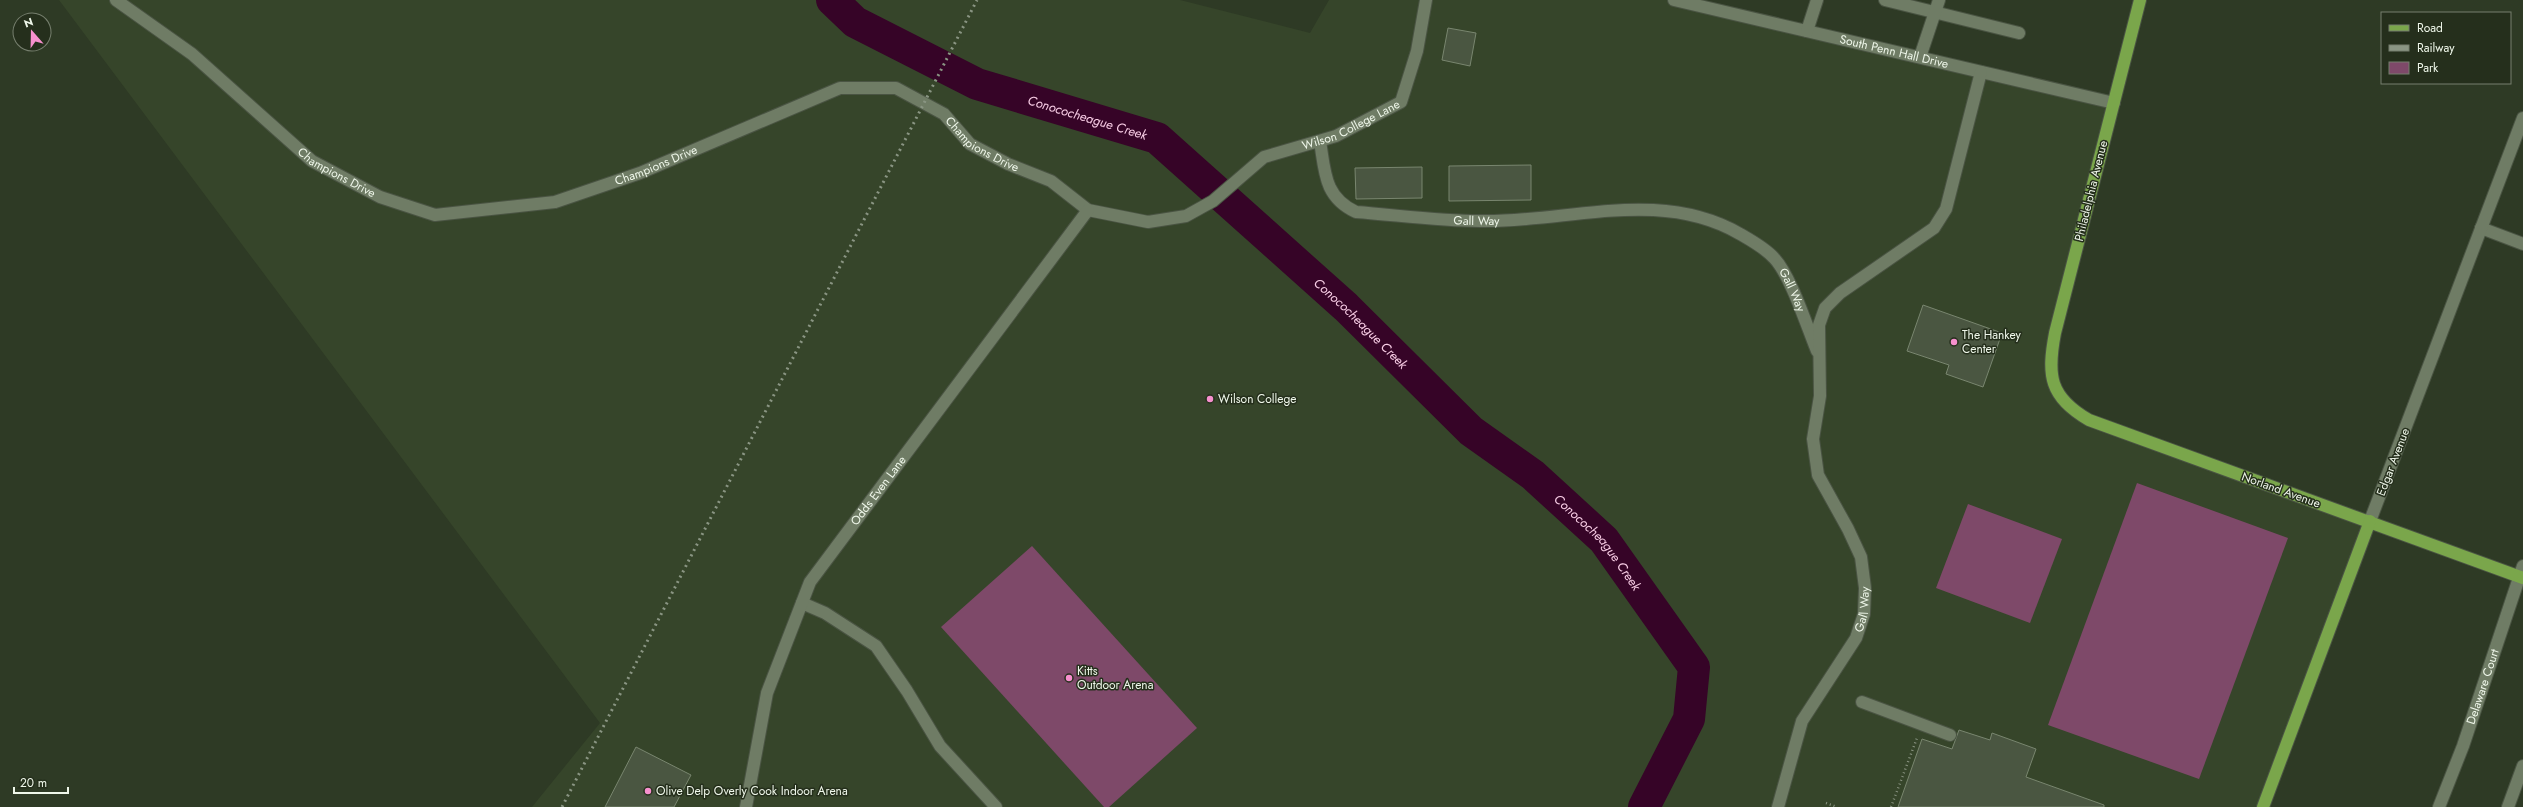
<svg xmlns="http://www.w3.org/2000/svg" width="2523" height="807" font-family="Jost,sans-serif">
<rect width="100%" height="100%" fill="#2e3a25"/>
<polygon fill="#36452a" points="59,0 1180,0 1310,33 1329,0 1674,0 2114,103 2050,368 2077,413 2370,521 2263,807 532,807 600,723"/>
<g fill="#7e4969">
<polygon points="2137,483 2288,538 2199,779 2048,725"/>
<polygon points="1968,504 2062,539 2030,623 1936,588"/>
<polygon points="1032,546 1197,728 1109,807 1104,807 941,627"/>
</g>
<g fill="none" stroke-linecap="round" stroke-linejoin="round">
<path stroke="#360427" stroke-width="32" id="s1" d="M832 0 855 22 977 84 1157 138 1346 307 1471 431 1533 475 1604 540 1694 667 1689 719 1644 807"/>
</g>
<g fill="#4a5641" stroke="#79866f">
<polygon points="1448,28 1476,33 1470,66 1442,60"/>
<polygon points="1531,165 1531,200 1449,201 1449,166"/>
<polygon points="1422,167 1422,198 1356,199 1355,168"/>
<polygon points="1923,305 2002,333 1983,387 1946,374 1949,365 1907,351"/>
<polygon points="1959,730 1990,740 1992,733 2036,749 2026,777 2104,805 2104,807 1898,807 1922,739 1952,749"/>
<polygon points="636,747 691,775 674,807 605,807"/>
</g>
<g fill="none" stroke-linecap="round" stroke-linejoin="round">
<defs>
<g id="minor">
<path id="s2" d="M116 0 192 54 312 161 380 197 435 215 555 202 640 173 840 88H896L944 114 970 144 1008 164 1051 181 1088 210 1148 222 1186 216 1213 201 1264 157 1336 136 1401 102 1417 51 1426 0"/>
<path id="s3" d="M1674 0 2114 103"/>
<polyline points="1885,0 2019,33"/>
<polyline points="1807,31 1817,0"/>
<polyline points="1920,57 1939,0"/>
<path id="s4" d="M1320 141C1325 172 1324 197 1356 212 1397 215 1438 221 1480 221 1567 223 1659 187 1740 234 1752 241 1765 248 1774 258 1791 276 1807 327 1817 351"/>
<polyline points="2481,228 2523,244"/>
<polyline points="2370,521 2523,118"/>
<polyline points="802,603 825,613 876,646 907,691 940,746 996,807"/>
<polyline points="1862,702 1950,735"/>
<path id="s5" d="M746 807 767 693 810 582 1088 210"/>
<path id="s6" d="M1778 807 1802 721 1856 638 1864 614 1865 588 1861 557 1848 529 1818 475 1813 439 1820 396 1819 325 1825 308 1840 293 1934 228 1946 209 1981 72"/>
<path id="s7" d="M2439 807 2463 746 2523 566"/>
<polyline points="2508,807 2523,766"/>
</g>
<g id="major">
<path d="M2140 0 2055 333C2047 375 2049 397 2089 420L2523 578"/>
<polyline points="2263,807 2370,521"/>
</g>
</defs>
<use href="#minor" stroke="#4a5443" stroke-width="14"/>
<use href="#major" stroke="#4a5443" stroke-width="14"/>
<g stroke="#899381" stroke-width="2.5" stroke-dasharray="1 3" stroke-linecap="butt">
<polyline points="1826,803 1837,807"/>
<polyline points="1891,807 1917,738"/>
</g>
<use href="#minor" stroke="#6f7c65" stroke-width="12"/>
<use href="#major" stroke="#7aa64b" stroke-width="12"/>
<polyline stroke="#8a9583" stroke-width="3" stroke-dasharray="2 4" stroke-linecap="butt" points="562,807 977,0"/>
</g>
<g fill="#f790ce" stroke="#252f1c" stroke-width="1.5">
<circle cx="1954" cy="342" r="4"/>
<circle cx="1210" cy="399" r="4"/>
<circle cx="1069" cy="678" r="4"/>
<circle cx="648" cy="791" r="4"/>
</g>
<g text-anchor="middle" stroke-width="3" stroke-linejoin="round" paint-order="stroke">
<g font-size="12" fill="#eff7ea" stroke="#252f1c">
<text dy="4" stroke="none"><textPath href="#s3" startOffset="226">South Penn Hall Drive</textPath></text>
<text dy="4" stroke="none"><textPath href="#s2" startOffset="1394">Wilson College Lane</textPath></text>
<text dy="4" stroke="none"><textPath href="#s2" startOffset="977">Champions Drive</textPath></text>
<text dy="4" stroke="none"><textPath href="#s2" startOffset="617">Champions Drive</textPath></text>
<text dy="4" stroke="none"><textPath href="#s2" startOffset="281">Champions Drive</textPath></text>
<text transform="translate(2091 191) rotate(-76)" y="4">Philadelphia Avenue</text>
<text dy="4" stroke="none"><textPath href="#s4" startOffset="205">Gall Way</textPath></text>
<text dy="4" stroke="none"><textPath href="#s4" startOffset="552">Gall Way</textPath></text>
<text transform="translate(2393 462) rotate(-69)" y="4">Edgar Avenue</text>
<text dy="4" stroke="none"><textPath href="#s5" startOffset="349">Odds Even Lane</textPath></text>
<text transform="translate(2281 490) rotate(20)" y="4">Norland Avenue</text>
<text dy="4" stroke="none"><textPath href="#s6" startOffset="218">Gall Way</textPath></text>
<text dy="4" stroke="none"><textPath href="#s7" startOffset="128">Delaware Court</textPath></text>
</g>
<g font-size="12" fill="#eff7ea" stroke="#252f1c" text-anchor="start">
<text x="1962" y="339">The Hankey<tspan x="1962" dy="14">Center</tspan></text>
<text x="1218" y="403">Wilson College</text>
<text x="1077" y="675">Kitts<tspan x="1077" dy="14">Outdoor Arena</tspan></text>
<text x="656" y="795">Olive Delp Overly Cook Indoor Arena</text>
</g>
<g font-size="13" font-style="italic" fill="#f8cde5" stroke="#252f1c">
<text dy="5" stroke="none"><textPath href="#s1" startOffset="284">Conococheague Creek</textPath></text>
<text dy="5" stroke="none"><textPath href="#s1" startOffset="632">Conococheague Creek</textPath></text>
<text dy="5" stroke="none"><textPath href="#s1" startOffset="956">Conococheague Creek</textPath></text>
</g>
</g>
<rect x="2381" y="12" width="130" height="72" fill="#252f1c" stroke="#767f6e"/>
<rect x="2389" y="25" width="20" height="6" fill="#7aa64b" stroke="#767f6e"/>
<text x="2417" y="32" font-size="12" fill="#eff7ea">Road</text>
<rect x="2389" y="45" width="20" height="6" fill="#8a9583" stroke="#767f6e"/>
<text x="2417" y="52" font-size="12" fill="#eff7ea">Railway</text>
<rect x="2389" y="62" width="20" height="12" fill="#7e4969" stroke="#767f6e"/>
<text x="2417" y="72" font-size="12" fill="#eff7ea">Park</text>
<g transform="translate(32 32) rotate(340)"><circle r="19" fill="#252f1c" stroke="#767f6e"/>
<path d="M0-3L7 15L0 10L-7 15Z" fill="#f790ce"/>
<text y="-6" font-size="11" font-weight="bold" text-anchor="middle" fill="#eff7ea">N</text>
</g>
<path d="M14 787v6h54v-6" fill="none" stroke="#eff7ea" stroke-width="2"/>
<text x="20" y="787" font-size="12" fill="#eff7ea" stroke="#252f1c" stroke-width="3" paint-order="stroke">20 m</text>
</svg>
